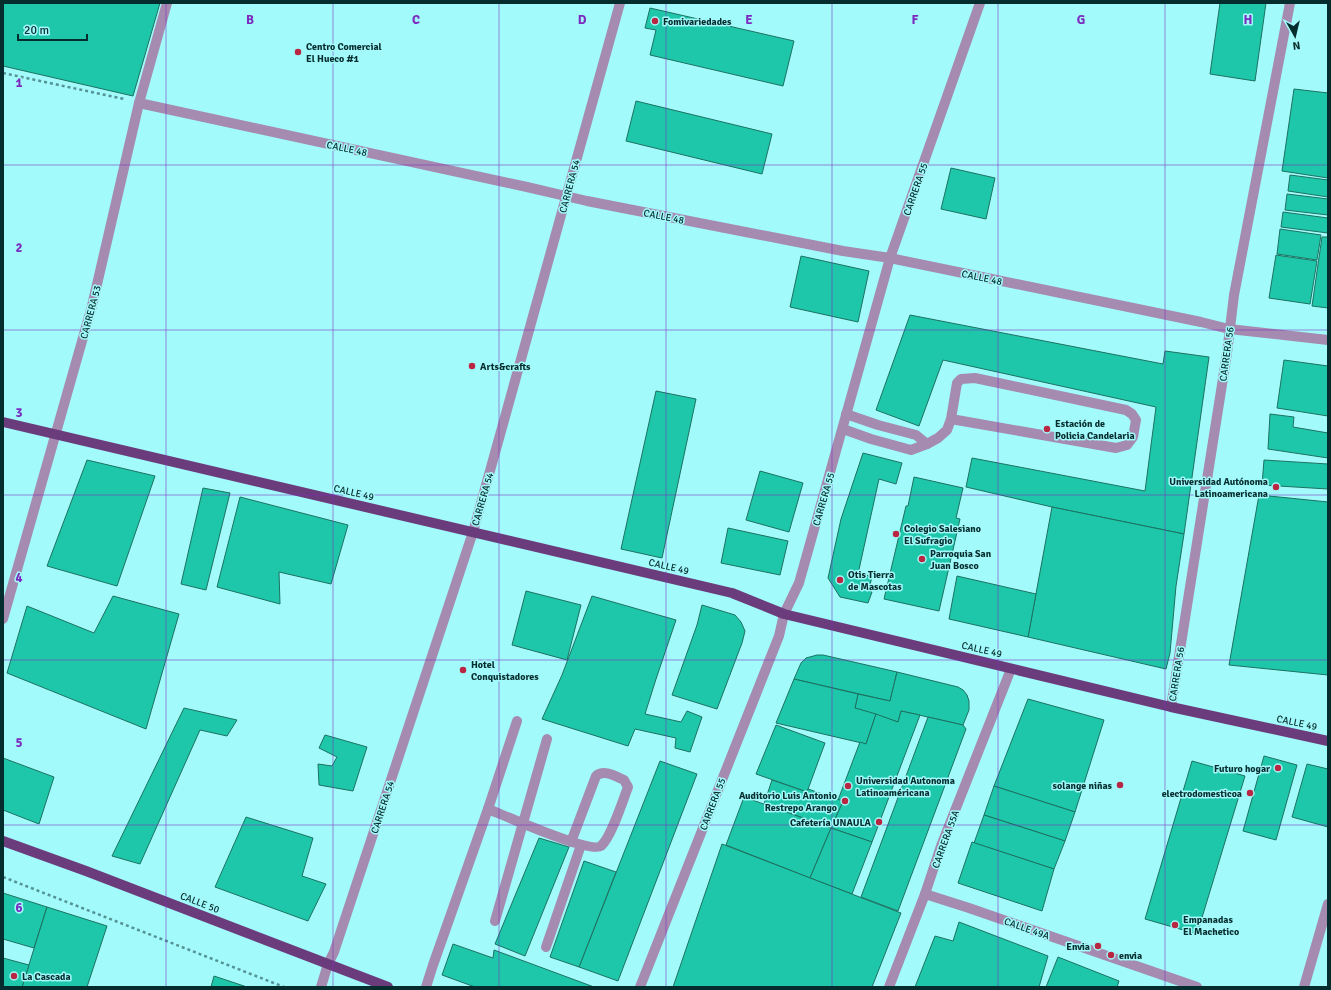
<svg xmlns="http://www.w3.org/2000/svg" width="1331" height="990" font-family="Signika,sans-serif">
<rect width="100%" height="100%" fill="#a3fafb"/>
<g fill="#1fc7aa" stroke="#1b7261">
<polygon points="3,3 160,3 133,96 3,66"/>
<polygon points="1220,3 1266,3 1255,81 1210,74"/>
<polygon points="650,8 794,41 783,86 650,55 656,30 645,28"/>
<polygon points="1294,89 1328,93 1328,178 1282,171"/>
<polygon points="636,101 772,134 762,174 626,141"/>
<polygon points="951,168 995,178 986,219 941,209"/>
<polygon points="1290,175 1328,180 1328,197 1288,191"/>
<polygon points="1287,194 1328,199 1328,215 1285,210"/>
<polygon points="1283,212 1328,218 1328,233 1281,227"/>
<polygon points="1280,229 1321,235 1317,260 1277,254"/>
<polygon points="1322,237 1328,237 1328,308 1312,306"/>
<polygon points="1276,255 1317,261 1310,304 1269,298"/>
<polygon points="801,256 869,271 858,322 790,307"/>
<polygon points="910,315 1163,364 1165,351 1209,357 1184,534 1052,507 966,487 972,458 1145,491 1156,407 943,360 919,426 876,410"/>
<polygon points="1284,360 1328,366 1328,416 1277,408"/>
<polygon points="656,391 696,399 662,558 621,549"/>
<polygon points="1270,414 1294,417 1293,427 1328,433 1328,458 1268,449"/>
<polygon points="863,453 902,463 896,484 879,479 858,574 872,576 869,590 872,592 868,603 840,597 828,578 841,519"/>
<polygon points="87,460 155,476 117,586 47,566"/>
<polygon points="1264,460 1328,464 1328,489 1262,485"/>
<polygon points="760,471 803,483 789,532 746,520"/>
<polygon points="914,477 963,488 956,518 960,519 939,611 884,599 906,506 908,506"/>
<polygon points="203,488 230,493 206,590 181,584"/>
<polygon points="1259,495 1328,502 1328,675 1229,665"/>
<polygon points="240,497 348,525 331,584 279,572 280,604 217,587"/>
<polygon points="1052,507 1184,534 1176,586 1170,653 1166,669 1028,637"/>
<polygon points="728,528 788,541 780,575 721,563"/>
<polygon points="957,576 1036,594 1028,637 949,619"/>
<polygon points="526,591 581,605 567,660 512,645"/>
<polygon points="113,596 179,614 146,729 7,673 27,606 94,633"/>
<polygon points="592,596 676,620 656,679 645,714 681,722 687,711 702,717 690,752 675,748 676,738 635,729 628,746 542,719 562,675"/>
<polygon points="702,605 735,615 741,622 745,631 742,643 717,709 672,695 697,625"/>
<polygon points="817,655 823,655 897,672 890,701 794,679 801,663 806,658"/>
<polygon points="897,672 958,687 963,690 967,695 969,701 969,710 963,725 901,711 898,722 855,708 858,694 890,701"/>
<polygon points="794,679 858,694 855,708 876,714 866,744 776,723"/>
<polygon points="1028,699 1104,720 1075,812 994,786"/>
<polygon points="184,708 237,720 227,736 200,730 140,864 112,856"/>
<polygon points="901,711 920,715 872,842 831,828 843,801 838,800 860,742 866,744 876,714 898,722"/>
<polygon points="928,717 963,725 966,729 898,911 861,897"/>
<polygon points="776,725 825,743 807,792 756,774"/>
<polygon points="325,735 367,747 353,791 319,785 318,764 332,766 337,757 319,748"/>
<polygon points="1264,756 1297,765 1276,840 1243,831"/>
<polygon points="3,758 54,777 39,824 3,810"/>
<polygon points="660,761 697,774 618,981 579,967"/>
<polygon points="1192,761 1245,776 1197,934 1145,919"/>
<polygon points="1307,764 1328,769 1328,827 1292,817"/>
<polygon points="772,780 807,792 808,789 843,801 831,828 764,804"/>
<polygon points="994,786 1075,812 1065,841 984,815"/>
<polygon points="744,797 831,828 810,878 726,845"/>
<polygon points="984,815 1065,841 1054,869 974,843"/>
<polygon points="246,817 313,838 302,876 326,884 308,921 215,887"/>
<polygon points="831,828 872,842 852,894 810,878"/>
<polygon points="539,838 569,847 525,956 495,944"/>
<polygon points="972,842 1054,869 1042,911 958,883"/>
<polygon points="722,844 901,913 872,987 673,987"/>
<polygon points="584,861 616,872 579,967 550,957"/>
<polygon points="3,893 47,907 34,948 3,939"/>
<polygon points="47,907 107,926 87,987 22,987"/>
<polygon points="959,922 1048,956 1039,987 915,987 935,936 953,941"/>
<polygon points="453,944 493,958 494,950 594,987 475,987 442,975"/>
<polygon points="1058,957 1119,981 1117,987 1046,987"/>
<polygon points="3,958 29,965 22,987 3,987"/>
<polygon points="214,976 247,987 248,987 211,987"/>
</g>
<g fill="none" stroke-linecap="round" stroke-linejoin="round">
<g stroke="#549394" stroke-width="2.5" stroke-dasharray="3 3" stroke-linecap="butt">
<polyline points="3,73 124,99"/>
<polyline points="3,877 284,987"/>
</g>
<g stroke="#a58baf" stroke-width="10">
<polyline points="139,103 527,187 587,201 843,251 890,258 1201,322 1229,329 1328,340"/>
<polyline points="846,414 878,425 916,435 927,444"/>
<polyline points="843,429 871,439 911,450 927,444 938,438 947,430 951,419 957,383 961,379 975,378 1126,410 1132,414 1136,420 1133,437 1127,445 1116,448 951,419"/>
<polyline points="3,619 92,306 139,103 167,3"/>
<polyline points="1171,707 1227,353 1234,295 1290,3"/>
<path d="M488 809C504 815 590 854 601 846 611 838 623 800 628 787L624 780C615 776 604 769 596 776L571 842"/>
<polyline points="925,894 969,908 1197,987"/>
<polyline points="495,921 547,739"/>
<polyline points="546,947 581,845"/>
<polyline points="321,987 328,964 334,952 473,532 620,3"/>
<polyline points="426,987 433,965 488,809 517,721"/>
<polyline points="640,987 779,636 784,614 799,583 890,258 980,3"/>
<polyline points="889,987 925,894 941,846 1011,669"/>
<polyline points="1304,987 1328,904"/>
</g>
<g stroke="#6b3c7c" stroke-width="10">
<polyline points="3,422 732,593 784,614 1171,707 1328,741"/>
<polyline points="3,841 86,871 388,987"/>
</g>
</g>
<path fill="none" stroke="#7b2cbf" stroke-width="1" stroke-opacity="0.55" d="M166 3V987M333 3V987M499 3V987M666 3V987M832 3V987M998 3V987M1165 3V987M3 165H1328M3 330H1328M3 495H1328M3 660H1328M3 825H1328"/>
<g fill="#b82642" stroke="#a3fafb" stroke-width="1.5">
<circle cx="655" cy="21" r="4"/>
<circle cx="298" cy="52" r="4"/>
<circle cx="472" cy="366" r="4"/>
<circle cx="1047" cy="429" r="4"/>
<circle cx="1276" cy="487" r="4"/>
<circle cx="896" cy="534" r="4"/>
<circle cx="922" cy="559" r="4"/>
<circle cx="840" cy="580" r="4"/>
<circle cx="463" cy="670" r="4"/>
<circle cx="1278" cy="768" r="4"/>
<circle cx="1120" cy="785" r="4"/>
<circle cx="848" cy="786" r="4"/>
<circle cx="1250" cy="793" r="4"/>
<circle cx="845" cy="801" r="4"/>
<circle cx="879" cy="822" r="4"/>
<circle cx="1175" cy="925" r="4"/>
<circle cx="1098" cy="946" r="4"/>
<circle cx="1111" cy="955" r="4"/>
<circle cx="14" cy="976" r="4"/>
</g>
<g text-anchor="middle" stroke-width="3" stroke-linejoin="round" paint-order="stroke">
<g font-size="10" font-weight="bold" fill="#062d2e" stroke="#a3fafb" text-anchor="start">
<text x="663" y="25">Fomivariedades</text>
<text x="306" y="50">Centro Comercial<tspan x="306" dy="12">El Hueco #1</tspan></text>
<text x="480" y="370">Arts&amp;crafts</text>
<text x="1055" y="427">Estación de<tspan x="1055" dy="12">Policia Candelaria</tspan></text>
<text x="1268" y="485" text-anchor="end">Universidad Autónoma<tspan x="1268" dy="12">Latinoamericana</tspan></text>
<text x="904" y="532">Colegio Salesiano<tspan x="904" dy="12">El Sufragio</tspan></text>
<text x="930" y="557">Parroquia San<tspan x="930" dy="12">Juan Bosco</tspan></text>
<text x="848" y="578">Otis Tierra<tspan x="848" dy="12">de Mascotas</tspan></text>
<text x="471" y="668">Hotel<tspan x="471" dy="12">Conquistadores</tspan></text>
<text x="1270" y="772" text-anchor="end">Futuro hogar</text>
<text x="856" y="784">Universidad Autonoma<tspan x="856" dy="12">Latinoaméricana</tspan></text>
<text x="1112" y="789" text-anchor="end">solange niñas</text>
<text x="1242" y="797" text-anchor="end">electrodomesticoa</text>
<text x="837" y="799" text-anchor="end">Auditorio Luis Antonio<tspan x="837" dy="12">Restrepo Arango</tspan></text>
<text x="871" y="826" text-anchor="end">Cafetería UNAULA</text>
<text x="1183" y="923">Empanadas<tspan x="1183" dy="12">El Machetico</tspan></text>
<text x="1090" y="950" text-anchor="end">Envia</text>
<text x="1119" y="959">envia</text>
<text x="22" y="980">La Cascada</text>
</g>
<g font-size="10" fill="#062d2e" stroke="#a3fafb">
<text transform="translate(347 148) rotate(12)" y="4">CALLE 48</text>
<text transform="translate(569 186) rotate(-75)" y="4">CARRERA 54</text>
<text transform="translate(915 189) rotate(-71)" y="4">CARRERA 55</text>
<text transform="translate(664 216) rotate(11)" y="4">CALLE 48</text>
<text transform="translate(982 277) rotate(12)" y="4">CALLE 48</text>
<text transform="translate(90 312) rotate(-75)" y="4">CARRERA 53</text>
<text transform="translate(1226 354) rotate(-82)" y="4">CARRERA 56</text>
<text transform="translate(354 492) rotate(13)" y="4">CALLE 49</text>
<text transform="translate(482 499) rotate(-74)" y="4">CARRERA 54</text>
<text transform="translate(823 499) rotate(-74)" y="4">CARRERA 55</text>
<text transform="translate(669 566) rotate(13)" y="4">CALLE 49</text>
<text transform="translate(982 649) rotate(13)" y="4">CALLE 49</text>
<text transform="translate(1176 674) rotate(-81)" y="4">CARRERA 56</text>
<text transform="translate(1297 722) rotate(12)" y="4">CALLE 49</text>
<text transform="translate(712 804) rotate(-69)" y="4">CARRERA 55</text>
<text transform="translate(382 807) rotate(-72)" y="4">CARRERA 54</text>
<text transform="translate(945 839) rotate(-70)" y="4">CARRERA 55A</text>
<text transform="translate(200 902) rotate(21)" y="4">CALLE 50</text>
<text transform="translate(1027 928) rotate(19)" y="4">CALLE 49A</text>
</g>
</g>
<g font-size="13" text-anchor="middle" font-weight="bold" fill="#7b2cbf" stroke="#a3fafb" stroke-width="3" stroke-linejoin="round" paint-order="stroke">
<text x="250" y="24">B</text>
<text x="416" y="24">C</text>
<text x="582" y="24">D</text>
<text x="749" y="24">E</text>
<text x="915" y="24">F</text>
<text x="1081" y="24">G</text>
<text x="1248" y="24">H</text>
<text x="19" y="87">1</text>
<text x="19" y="252">2</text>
<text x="19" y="417">3</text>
<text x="19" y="582">4</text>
<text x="19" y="747">5</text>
<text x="19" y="912">6</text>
</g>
<rect width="1331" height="990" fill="none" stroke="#062d2e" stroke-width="8"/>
<g transform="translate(1295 36) rotate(172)" stroke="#a3fafb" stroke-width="3" paint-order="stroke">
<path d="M0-3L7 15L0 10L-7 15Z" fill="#062d2e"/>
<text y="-6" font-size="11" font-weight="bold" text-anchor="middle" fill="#062d2e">N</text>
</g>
<path d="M18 34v6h69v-6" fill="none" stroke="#062d2e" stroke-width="2"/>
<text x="24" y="34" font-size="12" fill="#062d2e" stroke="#a3fafb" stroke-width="3" paint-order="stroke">20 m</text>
</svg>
